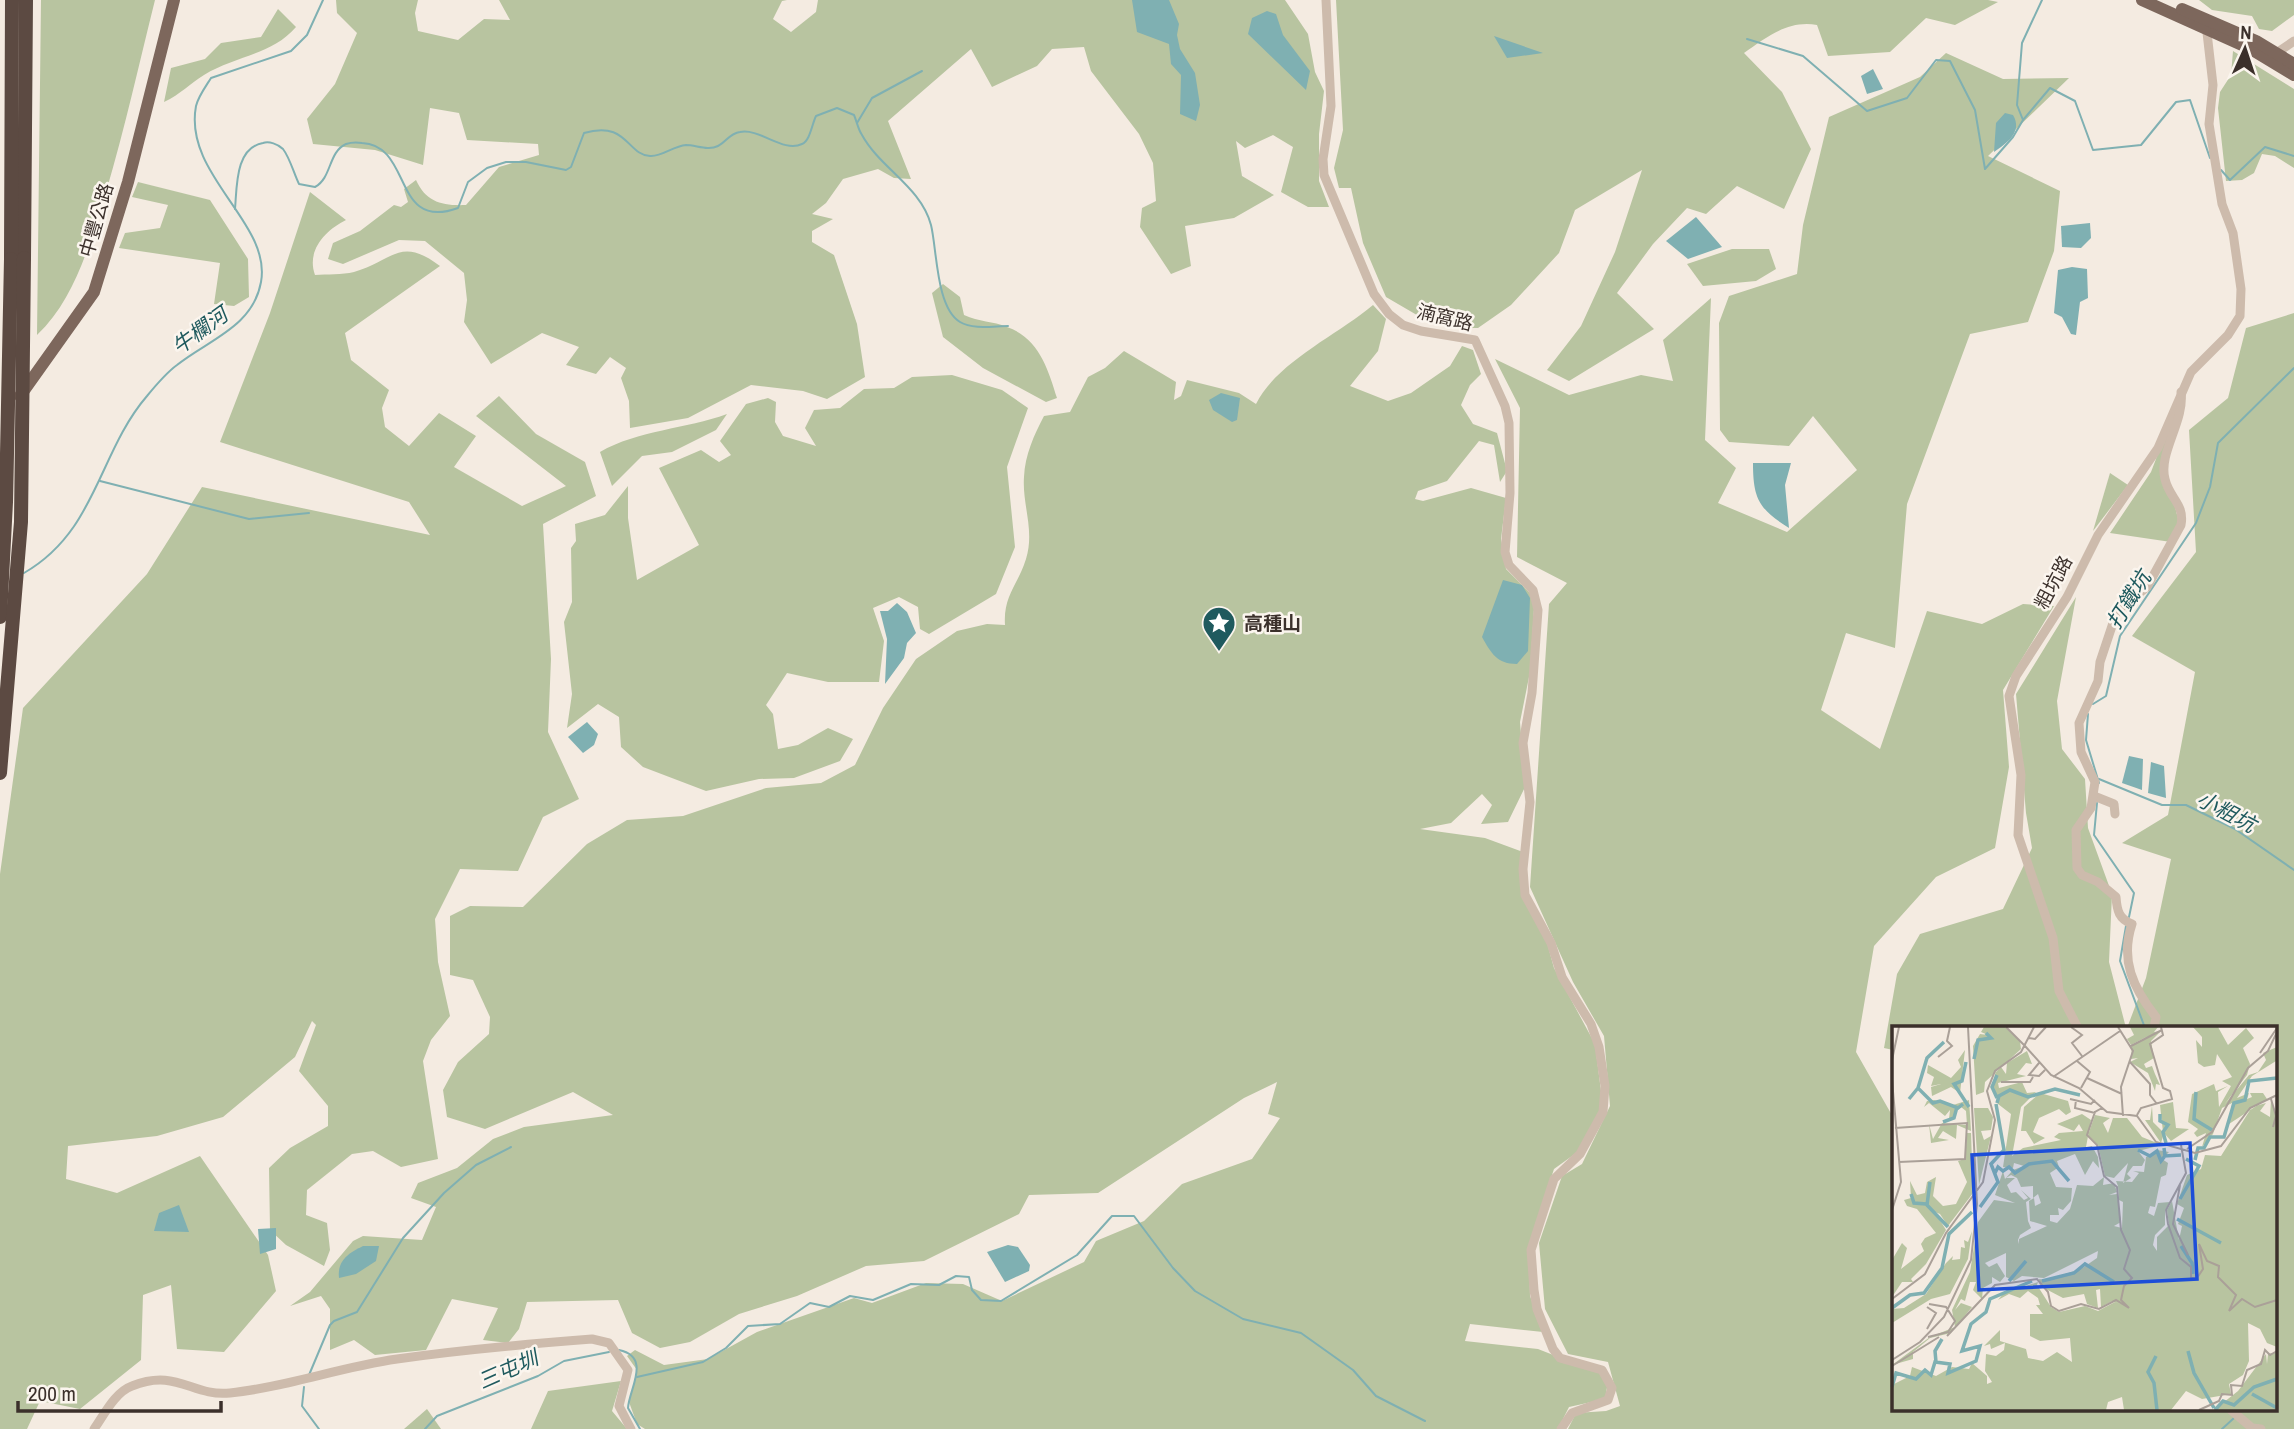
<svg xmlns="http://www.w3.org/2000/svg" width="2294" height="1429" font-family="'Archivo Narrow','Noto Sans TC',sans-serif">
<rect width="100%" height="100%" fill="#f4ebe1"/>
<g fill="#b8c4a0">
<path d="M41 0H155C139 64 125 128 106 192 90 242 76 298 37 335Z"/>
<path d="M336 0H418L415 13 418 31 458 40 484 19 510 20 499 0H787L782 1 773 19 791 32 816 12 818 0H1285L1308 34 1315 72 1324 91 1319 134V181L1329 207H1308L1281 192 1293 147 1273 135 1245 148 1236 141 1242 176 1274 195 1234 218 1185 226 1191 266 1171 274 1140 227 1142 208 1156 201 1153 163 1139 134 1091 71 1084 47 1052 49 1037 66 992 87 971 49 888 121 911 179 894 178 878 169 843 179 826 203 812 214 833 219 812 231V242L834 255 857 324 865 377 827 399 803 391 751 385 688 418 630 428 629 401 621 378 626 368 610 357 596 374 566 365 579 347 542 333 491 364 464 322 467 300 464 273 425 241 399 240 343 264 328 259 333 243 360 231 394 205 401 207 408 202 404 189 416 180C426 202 442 206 466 205L499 167 539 155 538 144 467 140 459 113 430 108 423 165 375 150 313 144 307 119 335 84 357 33 337 13Z"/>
<path d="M1336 0H1988L1998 2 1955 25 1926 18 1890 52 1828 56 1817 25C1788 20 1767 37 1744 53L1782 92 1811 149 1784 209 1737 186 1706 214 1687 208 1653 244 1617 293 1654 329 1569 381 1547 370 1581 326 1615 252 1642 170 1575 210 1559 253 1511 305 1478 328H1467L1422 318 1386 297 1363 243 1351 188H1339L1334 168 1343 130Z"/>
<polygon points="2199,0 2294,0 2294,15 2272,31 2259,29 2252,16 2212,10"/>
<path d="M278 9 296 27C272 55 235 56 204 75 189 84 181 94 164 102L171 68 205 59 221 43 261 37Z"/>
<polygon points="2233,51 2294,89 2294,168 2275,156 2262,154 2254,173 2242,180 2226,181 2218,108 2220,92 2231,75"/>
<polygon points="1946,53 2003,79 2069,78 1988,156 2060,191 2054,251 2028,322 1970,334 1907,504 1895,648 1846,633 1821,710 1880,749 1927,611 1982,624 2023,604 2054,606 2003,690 2009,767 1995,848 1936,877 1874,946 1856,1052 1893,1117 1893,1410 2275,1410 2275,1028 2127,1028 2146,978 2171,859 2122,843 2168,815 2195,672 2132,636 2196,552 2189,430 2228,398 2246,328 2294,313 2294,1429 1568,1429 1576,1413 1606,1411 1620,1406 1608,1362 1568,1354 1545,1309 1539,1243 1562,1176 1582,1164 1610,1106 1604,1036 1573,982 1530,887 1549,604 1567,583 1517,557 1520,408 1495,359 1569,395 1641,375 1673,381 1663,340 1711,298 1705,440 1736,468 1718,503 1787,532 1857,470 1813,416 1789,446 1729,442 1720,430 1719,323 1729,296 1797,274 1803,225 1829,117 1920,77"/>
<polygon points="138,182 210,200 248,259 249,297 234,306 214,304 220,263 119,248 125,233 160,228 168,205 132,197"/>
<path d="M310 192 346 220C326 230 306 250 315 275 327 274 342 275 354 272 394 260 400 236 440 266L345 333 351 360 389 390 382 408 385 427 409 446 439 413 476 436 454 467 522 506 566 486 476 416 499 396 536 434 585 462 596 496 543 524 551 659 548 732 579 799 543 817 518 871 460 869 435 919 438 962 450 1016 431 1040 423 1061 438 1159 401 1167 373 1151 352 1154 307 1190 306 1215 327 1223 330 1250 324 1266 286 1245 270 1230 269 1168 290 1148 328 1126V1106L299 1071 316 1025 312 1021 295 1057 223 1117 157 1136 68 1146 66 1179 117 1193 200 1156 268 1255 276 1291 224 1352 177 1349 171 1285 143 1295 141 1360 80 1409 40 1401 27 1429H0V874L23 708 147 574 202 487 430 535 409 502 220 442 270 313Z"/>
<polygon points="1732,249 1769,249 1776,269 1756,281 1703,286 1687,264"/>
<path d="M943 284 960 297 964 315C979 322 993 321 1007 327 1039 338 1048 369 1057 398L1046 402 983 368 943 337 932 293Z"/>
<path d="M1373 305 1386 319 1378 351 1350 386 1388 401 1411 393 1450 366 1462 346 1473 350 1481 374 1470 385 1461 405 1473 424 1497 433 1507 471 1500 482 1494 445 1479 441 1447 481 1418 491 1415 499 1423 501 1471 488 1506 498 1501 539 1506 569 1532 595 1534 609 1530 672 1520 722 1525 787 1508 822 1481 824 1492 805 1482 794 1451 823 1420 829 1485 838 1523 852 1521 894 1546 939 1554 968 1595 1044 1602 1099 1598 1117 1579 1151 1554 1169 1529 1245 1530 1296 1543 1332 1470 1324 1465 1341 1538 1349 1599 1373 1608 1382 1605 1399 1569 1407 1558 1429H645L637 1424 629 1402 637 1370 627 1356 635 1350 664 1365 708 1359 757 1332 854 1298 872 1303 926 1283 963 1284 1002 1301 1084 1262 1096 1241 1144 1221 1182 1184 1252 1159 1280 1118 1268 1114 1277 1082 1244 1098 1098 1193 1029 1195 1019 1214 924 1261 866 1266 797 1296 739 1314 690 1342 660 1348 632 1333 618 1300 527 1302 519 1329 508 1343 483 1340 498 1308 452 1299 426 1350 375 1355 354 1340 330 1350V1309L321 1296 290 1306 310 1292 353 1241 363 1236 422 1240 436 1207 411 1198 418 1183 457 1168 493 1139 524 1127 613 1115 573 1092 485 1129 447 1117 443 1090 458 1062 489 1034 490 1017 473 980 450 975V916L470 906 523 907 587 844 627 820 683 816 766 788 821 783 855 765 883 708 916 659 957 631 987 624 1005 625C1003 596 1018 585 1026 559 1035 530 1022 505 1024 477 1025 455 1034 435 1044 416L1070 412 1088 377 1105 368 1124 351 1176 382 1174 400 1181 396 1187 380 1239 393 1256 404C1277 362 1336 336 1373 305Z"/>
<polygon points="952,375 1002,390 1028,408 1007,467 1015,547 996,594 929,634 920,629 918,607 899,597 873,608 884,641 879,682 828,682 787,673 766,705 773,714 778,749 798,745 828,728 853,739 840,761 794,778 759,779 706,791 643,767 621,747 619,717 598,704 567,728 572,694 564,622 572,602 571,548 576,541 575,524 605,515 628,486 628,518 637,580 699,545 659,468 701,450 719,462 731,455 720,441 746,404 768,398 776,402 775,422 783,436 816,446 805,428 814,410 840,408 864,389 894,388 912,377"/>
<polygon points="2174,412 2164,461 2179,523 2171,542 2110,533 2151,472"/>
<path d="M727 414 716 430 672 452 642 456 612 486 600 452C638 430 686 429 727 414Z"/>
<polygon points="2110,473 2128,485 2093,531"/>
<polygon points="2076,597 2057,701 2062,749 2085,779 2088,828 2112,894 2109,962 2126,1028 1893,1028 1893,1050 1884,1048 1897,974 1920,934 2003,909 2032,848 2026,813 2016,694"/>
<polygon points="621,1381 612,1411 627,1429 531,1429 548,1391"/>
<polygon points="427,1409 441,1429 404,1429"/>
</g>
<g fill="#7fb0b2">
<polygon points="1132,0 1169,0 1179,24 1177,35 1180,49 1195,73 1200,105 1196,121 1180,114 1181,75 1171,64 1169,44 1137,32"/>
<polygon points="1267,11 1276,14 1283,35 1310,71 1306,90 1248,34 1252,18"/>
<polygon points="1494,36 1543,53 1507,58"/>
<polygon points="1873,69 1883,89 1867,94 1861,76"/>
<path d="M2005 113 2013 115C2023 132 2007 143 1994 152L1996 123Z"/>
<polygon points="1696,217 1722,247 1688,259 1666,241"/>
<polygon points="2090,223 2091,238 2081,248 2062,247 2061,226"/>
<polygon points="2072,267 2087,269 2088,298 2080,302 2076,335 2071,334 2062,317 2054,313 2058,270"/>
<polygon points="1221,393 1240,398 1237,420 1232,422 1213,410 1209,400"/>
<path d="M1753 463H1791L1785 485 1789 528C1759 509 1753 499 1753 463Z"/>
<path d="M1503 580 1522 585 1530 598 1528 651 1517 664C1497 664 1491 653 1482 637Z"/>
<polygon points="897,603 907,612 916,633 907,643 904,658 885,684 887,639 880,611 888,611"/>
<polygon points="587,722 598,734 594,745 583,753 568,737"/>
<polygon points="2129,756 2143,759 2142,790 2122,783"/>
<polygon points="2151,762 2164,766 2166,798 2148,793"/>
<polygon points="179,1205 189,1232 154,1231 159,1213"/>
<polygon points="276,1228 276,1249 260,1254 258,1229"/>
<polygon points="1008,1245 1018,1247 1030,1265 1029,1271 1005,1282 987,1252"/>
<path d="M363 1246H379L376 1261 356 1274 339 1278C337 1260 349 1253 363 1246Z"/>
</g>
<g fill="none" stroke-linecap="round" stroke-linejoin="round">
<g stroke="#7fb0b2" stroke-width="2">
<polyline points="2042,0 2022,43 2017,105 2023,120 2050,88 2075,101 2093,150 2141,145 2176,102 2190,100 2210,158"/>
<polyline points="1747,39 1803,56 1867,111 1907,98 1936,60 1950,61 1975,110 1985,169 2013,137 2023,120"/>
<polyline points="857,123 872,98 922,71"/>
<polyline points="2221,170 2230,180 2265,147 2294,156"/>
<path d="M235 209C237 187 235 148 263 143 269 141 278 144 283 149 290 158 294 174 299 184L315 187C332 178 328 152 346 144 352 142 356 142 362 143 413 145 392 232 458 208L468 182 487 168 506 162H526L566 170 571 167 584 133C627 120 627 155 650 156 662 157 673 146 686 145 696 145 708 151 718 146 726 142 730 133 740 132 760 128 783 153 802 144 810 141 812 124 816 116L837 108 854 115C857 122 858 129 862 135 880 168 921 187 931 225 937 249 936 308 960 322 973 330 994 326 1008 326"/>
<polyline points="100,481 249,519 309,513"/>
<path d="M24 573C97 531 98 453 147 396 156 385 166 373 177 365 208 340 253 327 261 282 272 223 183 175 196 106 198 97 206 86 211 78L291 51 307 35 323 0"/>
<polyline points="2093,704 2106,696 2120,636 2196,523 2210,487 2218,443 2294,368"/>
<polyline points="2088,714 2086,740 2099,783"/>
<polyline points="2099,779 2162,805 2186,805 2235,829 2294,870"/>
<polyline points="2097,803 2094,835 2134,893 2129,917"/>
<polyline points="2126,926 2120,961 2145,1028"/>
<path d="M619 1350C652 1357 629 1389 628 1408L640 1429"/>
<polyline points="309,1375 330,1325 334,1321 357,1312 403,1238 444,1193 476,1165 511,1147"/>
<polyline points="637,1377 703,1362 726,1348 748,1326 780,1324 810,1303 829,1307 850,1296 873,1300 911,1284 939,1285 956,1276 969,1277 972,1290 981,1300 1001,1301 1077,1255 1112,1216 1134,1216 1173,1268 1195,1291 1243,1319 1301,1333 1353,1370 1376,1396 1425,1421"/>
<polyline points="304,1387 302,1406 319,1429"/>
<polyline points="425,1429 437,1416 538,1376 564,1361 609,1352"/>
<polyline points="2222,1429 2234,1418"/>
</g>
<g stroke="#cdbbac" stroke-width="9">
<polyline points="1326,0 1331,106 1323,159 1324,175 1374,294 1389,314 1403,325 1421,331 1475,340 1505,406 1509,423 1510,493 1505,552 1509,565 1533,590 1538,610 1532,693 1523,743 1530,802 1523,869 1525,895 1551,943 1562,977 1591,1024 1599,1047 1605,1086 1603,1112 1580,1154 1554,1179 1531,1250 1534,1290 1537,1309 1553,1349 1560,1358 1602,1370 1612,1388 1608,1400 1572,1413 1561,1429"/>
<polyline points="2272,56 2294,41"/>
<polyline points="2094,796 2114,804 2115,814"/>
<polyline points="2078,1028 2059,991 2053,938 2018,835 2021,775 2009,696 2016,676 2067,597 2098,535 2158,448 2191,372 2228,335 2240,316 2241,289 2233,233 2222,204 2209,124 2213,85 2206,24"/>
<path d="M2154 1028 2156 1017C2133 988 2120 960 2132 924 2119 919 2117 911 2116 897L2098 882 2082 875 2077 868 2076 830 2091 808 2095 782 2081 752 2079 723 2098 681 2100 662 2117 611 2147 587 2181 525C2185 504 2169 498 2165 479 2158 453 2185 421 2181 392"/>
<polyline points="2231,1410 2252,1428 2261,1429"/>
<path d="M94 1429C104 1415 115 1392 132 1386 177 1368 192 1397 230 1393 287 1387 340 1367 397 1359 461 1350 527 1344 592 1339L609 1343 628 1370 619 1406 631 1429"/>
</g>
<g stroke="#7d675c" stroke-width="12">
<polyline points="2142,0 2251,49 2294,75"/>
<polyline points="2182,9 2256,41 2294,64"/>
<polyline points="20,396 94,292 128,182 174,0"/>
</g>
<g stroke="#5c4a42" stroke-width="14">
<polyline points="24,258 26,0"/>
<polyline points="11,259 12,0"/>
</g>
<g stroke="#5c4a42" stroke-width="14">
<polyline points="0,617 6,502 11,259"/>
<polyline points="0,773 21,522 24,258"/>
</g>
</g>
<defs>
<symbol id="sight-pin" viewBox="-11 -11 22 30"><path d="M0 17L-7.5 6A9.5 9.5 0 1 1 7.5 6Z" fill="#1f5a5e" stroke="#fbf5ee"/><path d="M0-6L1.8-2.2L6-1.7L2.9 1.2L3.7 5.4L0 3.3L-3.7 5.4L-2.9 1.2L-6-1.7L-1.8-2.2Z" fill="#fff"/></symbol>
</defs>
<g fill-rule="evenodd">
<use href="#sight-pin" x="1200" y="604" width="38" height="52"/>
</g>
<g text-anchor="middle" stroke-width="5" stroke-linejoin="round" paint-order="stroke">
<g font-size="19" fill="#3b302b" stroke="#fbf5ee">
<text transform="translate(96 220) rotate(-74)" y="7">中豐公路</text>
<text transform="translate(1445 317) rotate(14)" y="7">湳窩路</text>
<text transform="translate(2053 582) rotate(-62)" y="7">粗坑路</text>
</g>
<g font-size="19" font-weight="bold" fill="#3b302b" stroke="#fbf5ee" text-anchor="start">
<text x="1244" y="630">高種山</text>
</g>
<g font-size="21" font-style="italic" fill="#1f5a5e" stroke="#fbf5ee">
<text transform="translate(200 331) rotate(-36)" y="7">牛欄河</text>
<text transform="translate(2129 600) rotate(-58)" y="7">打鐵坑</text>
<text transform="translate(2226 812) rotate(28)" y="7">小粗坑</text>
<text transform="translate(508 1370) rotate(-24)" y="7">三屯圳</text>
</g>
</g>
<g transform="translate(1892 1026)">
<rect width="385" height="385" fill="#f4ebe1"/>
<path d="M92 1H113L128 15 129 23 93 56 92 66 84 69 81 20 88 8 96 9 89 6ZM238 1H266L262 6 269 5 259 15 262 32 252 38 254 42 260 40 263 48 268 59 264 58 263 65 256 47 238 36 246 32 239 33 240 20 256 10 239 19 235 13 242 9ZM301 1H326L336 19 354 2 362 12 351 22 358 38 355 49 332 79 357 49 366 46 374 34 371 27 385 21 384 35 360 50 345 72 357 67 355 73 360 71 358 67H371L375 73 337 98 340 77 330 82 321 108 310 121 314 107 305 111 302 107 306 103 296 96 300 68 322 58 324 65 336 60 326 66 327 81 339 60 330 55 340 51 325 28 323 39 312 41 306 37 304 14 310 21V11ZM73 24 68 67 59 61 40 70 39 61 49 58 39 60 42 51 35 47 36 39 59 52 69 41 66 34ZM135 25 140 38 134 37 125 48 134 50 106 57 107 62 130 56 135 67 144 66 129 81 120 130 131 122 169 114 162 111 167 107 191 105 187 98 182 105 165 98 190 88 199 94 194 121 200 120 206 131 207 142 201 135 193 149 183 128 165 135 167 141 158 147 164 161 180 162 179 175 171 184 166 182 167 189H158V195L165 197 178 183 185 159 201 160 212 151 211 159 222 157 225 166 217 169 225 168 229 196 222 200 230 202 231 176 227 174 226 160 224 155 240 156 247 147 241 145 252 146 254 131 265 124 277 126 270 133 276 137 274 149 269 151 263 181 258 180 256 187 262 190 266 177 278 176 273 184V199L263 209 261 219 265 225V211L277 199 275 184 280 175 287 214 290 200 286 198 292 182 285 178 295 149 309 143 313 129 329 130 360 81 374 77 368 85 378 91 379 74 385 89V321L375 317 368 303 356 297 357 335 351 349 337 358 339 368 310 373 294 365 279 384H232L230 371 216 376 214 384H0V359L18 350 20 341 44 350 60 341 77 343 80 337 95 350V358L100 356 93 345 94 328 104 330 112 324 113 317 99 323 98 318 92 320 108 304V315L134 323 136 332 151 335 165 326 180 336 178 312 148 315 138 310V288H151L144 279H148L146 272 136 265 128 272 117 268 106 274 112 267 146 256 145 259 159 281 167 286 193 280 206 285 223 276 233 279 220 275 209 281 208 263 204 264 206 282 195 278 192 268 171 272 148 260 147 253 154 254 189 243 205 232 206 225 152 252 130 250 122 255 114 251V227L93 237 97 241 105 237 113 250 108 256 100 251V257L91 262 90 273 81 264 84 256H78L73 275 69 273 63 284 69 277 80 281 59 307 38 312 21 326V333L0 339 38 311 63 301 60 284 78 246 86 196 102 174 123 177 103 169 111 145 113 153 121 144 132 140 122 137 121 142 111 141 119 88 106 78 101 58 104 44 109 41 114 48 115 37ZM119 149 125 152 129 161 141 160V172L146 168 149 177 143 180 142 172 137 175 138 195 155 200 127 213V218L126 214 128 209 139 202 136 195 134 176 139 173 129 164 136 172 132 174 124 166 119 167 115 159 123 152H114ZM148 67 176 75 179 86 174 89 167 83 147 92 141 106 153 112 142 118 134 105H129L132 81ZM42 74 61 79 77 74 79 105 65 99 64 113 51 105 46 112 57 114 39 117 37 98 41 113 50 97 75 99 74 85 69 81 64 83 62 91 57 93 58 84 53 90 37 77 32 81 35 75ZM281 76 284 102 297 103 279 115 272 107 269 117 253 94H258L260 80 261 96 271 106 268 79ZM82 82H96L101 91 99 104 89 105 92 114 99 110 87 159ZM203 89 218 92 211 97 216 107 221 92H235L250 111 270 119 246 125 253 134 250 140H241L235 148 239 152 231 157 236 137 222 152 213 150 206 119 196 109ZM75 107H79L81 167 56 200 48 188 43 186 54 204 34 238 19 253 21 256H10L0 271V234L10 217 15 222 9 243 32 225 29 218 33 212 44 207 25 183 15 180 12 174 19 172 18 155 25 169 33 167 35 156 44 151 41 170 51 180 64 178 75 156 66 135 73 133ZM80 205 76 233 58 268 39 273 0 297V283L12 282 34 268 54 237 61 230 60 234 68 233 69 221 73 222 72 214 76 216ZM385 326V384H322L346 365 374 328 375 338 376 328Z" fill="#b8c4a0" fill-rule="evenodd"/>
<path fill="none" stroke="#7fb0b2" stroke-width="3.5" d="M82 33 86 14 99 12 94 7M74 36 70 55 62 58 77 81M26 62 35 32 52 16M304 66 302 93 320 104M105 72 100 61 105 49M17 73 26 62 41 77 48 75 66 82 71 78M105 77 107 70 118 64 136 71 163 63 188 69M268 88V95L276 99 271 106 274 117M51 96 62 92 65 81M272 122 273 130 289 129M246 124 258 130 265 125 269 135 273 130M303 134 306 122H312L318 111H332L342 77 353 74 357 55 385 52M103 147 106 141 111 145 117 141 123 147 137 138 160 135 177 155M19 168 22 177 34 178 56 201M288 173 307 140 294 133M35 179 38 156M88 181 106 156 99 138 112 124 104 78M285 193 329 217M289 220 300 237 301 248M117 255 134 235M150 255 182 247 193 238 222 256M0 282 18 269 32 267 50 242 57 208 80 186M296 325 302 347 322 382M264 330 256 346 262 357 265 384M44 336 43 325 50 313M0 361 4 347 24 353 33 344 39 349 43 336 58 338 56 347 84 335 88 320 70 325 79 298 94 286 98 273 140 255M360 368 385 382M323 384 331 375 342 379 362 361 385 353"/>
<path fill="none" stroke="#aaa098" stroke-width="2" d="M114 1 132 19M179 1 190 9 180 17 190 30M226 1 241 25 229 61 231 90M137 12 143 13 154 1M133 20 159 49 187 62 215 86 245 90 264 116 303 127 329 120 358 82 385 69M239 20 270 4M368 27 385 2M46 31 60 20 55 15 58 1M0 34 7 1M185 35 198 46 189 62M238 36 258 58V69L265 78M147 37 137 49 147 50 153 44M161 51 228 5M195 52 230 68M0 54 9 156 0 184M109 56H138L141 51M178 73 199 78 203 74M379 73 384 90 381 101M184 74 183 82 203 87M245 89 249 82 280 73 278 65 271 62 258 18 271 9 269 1M3 102 75 97 73 133 7 136M289 119 294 147 274 184 276 198 288 232 299 241V252H305L311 243 307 218 315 235 327 240 326 251 344 269 337 285M295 123 320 106 356 42 376 25 385 6M288 159 281 198 296 229M0 273 33 248 54 207 91 156 103 94 95 65 103 45 129 26 142 1M35 281 44 287 35 303M337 285 350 273 363 281 385 274M55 310 103 259 145 253 156 266 159 280 167 285 189 278 207 283 224 274 237 282 229 274 232 260 240 252 232 243 238 224 229 204 225 161 212 150 205 119 195 109 203 86 210 82M36 311 56 306 63 295 54 281 37 278M0 334 28 316 52 291 79 234 85 178 76 1M0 340 47 311M307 384 327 375 330 368 340 369 339 359 350 360 355 344 369 338 373 324 378 329 385 325"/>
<path fill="#1d4ed8" fill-opacity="0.15" stroke="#1d4ed8" stroke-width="3.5" d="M298 117 305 253 87 264 80 129Z"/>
<rect width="385" height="385" fill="none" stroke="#3b302b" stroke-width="3.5"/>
</g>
<g transform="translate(2245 49) rotate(3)" stroke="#fbf5ee" stroke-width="5" paint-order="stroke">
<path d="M0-5L12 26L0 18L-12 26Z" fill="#3b302b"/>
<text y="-10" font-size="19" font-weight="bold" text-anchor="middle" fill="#3b302b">N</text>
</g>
<path d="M18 1401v10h203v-10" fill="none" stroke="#3b302b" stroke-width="3.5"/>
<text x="28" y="1401" font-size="21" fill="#3b302b" stroke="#fbf5ee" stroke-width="5" paint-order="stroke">200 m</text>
</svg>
